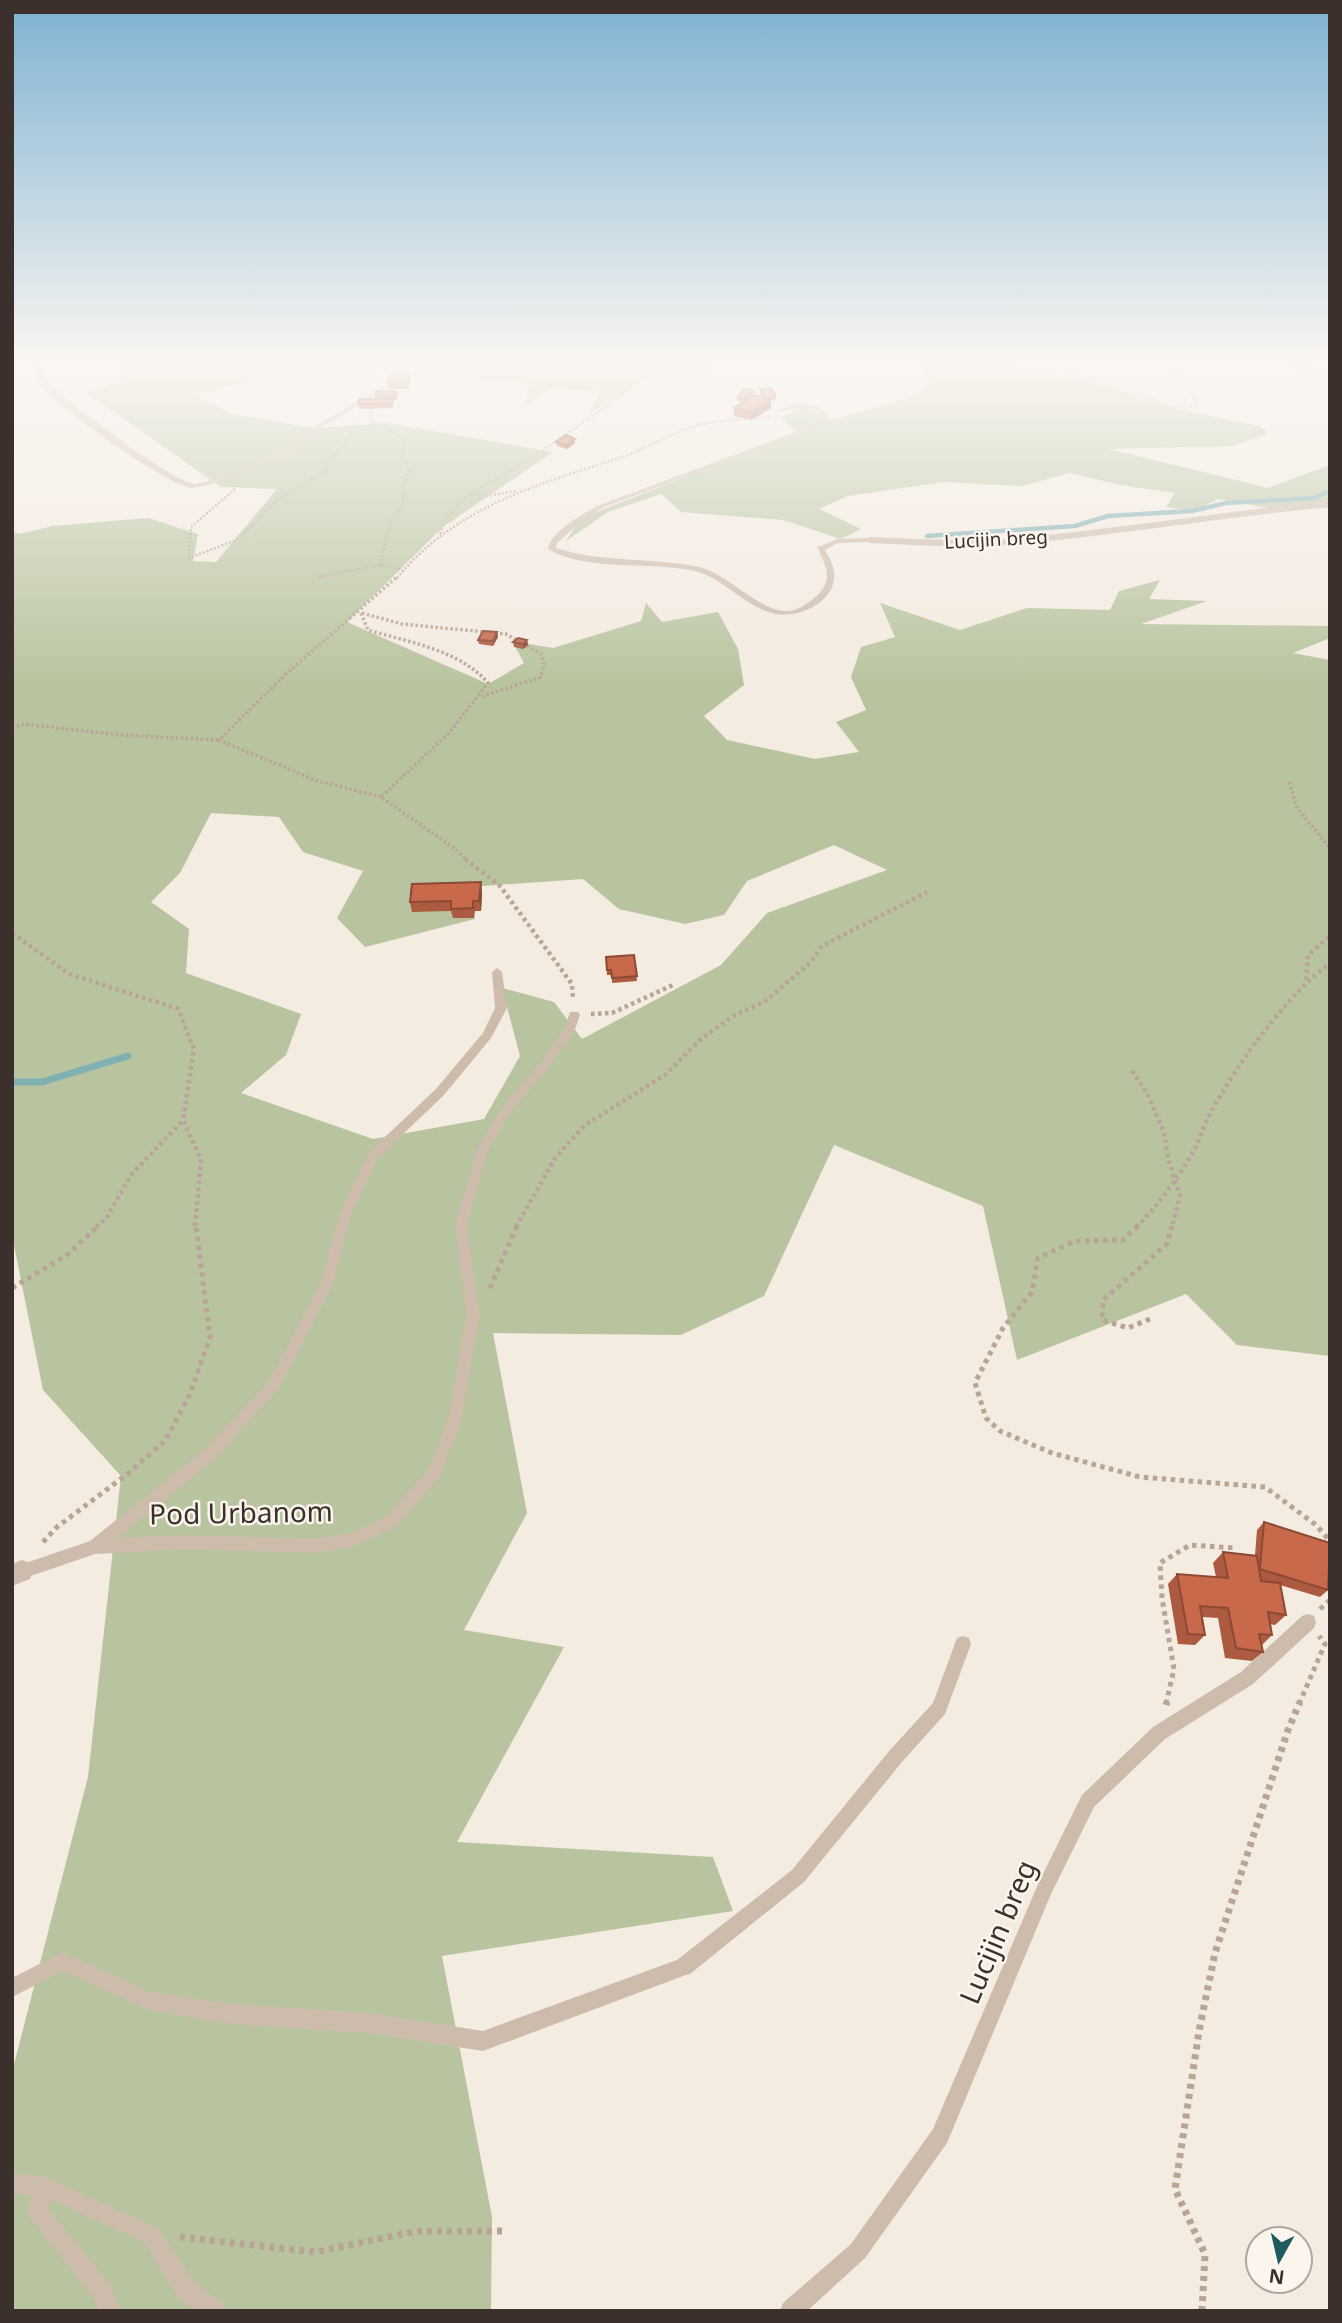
<svg xmlns="http://www.w3.org/2000/svg" width="1342" height="2323" font-family="'Noto Sans',sans-serif">
<rect width="100%" height="100%" fill="#f4ebe1"/>
<g fill="#b8c4a0" fill-rule="evenodd">
<path d="M116 360H718L711 369 649 376 632 389 589 413 600 392 551 389 526 406 529 383 439 379 377 368 353 375 297 369 195 395 232 414 313 428 388 423 553 452 443 527 347 622 488 684 524 663 512 641 553 648 641 621 646 603 662 622 718 612 738 649 744 685 704 716 727 740 815 759 859 752 836 722 866 710 851 677 861 647 895 637 880 603 960 630 1027 608 1110 610 1119 591 1160 580 1149 599 1207 601 1141 624 1330 626V638L1293 653 1330 660V1356L1237 1345 1186 1294 1017 1360 983 1206 834 1145 764 1296 681 1335 493 1333 527 1513 464 1630 564 1647 457 1842 713 1857 733 1911 442 1956 492 2217 491 2311H12V2072L88 1777 121 1476 43 1390 12 1235V532L21 534 52 526 148 518 198 534 193 561 216 562 277 489 221 487 85 392 123 381ZM211 813 279 817 303 852 363 871 337 918 365 947 475 919 469 887 583 879 619 909 685 924 724 915 747 881 834 845 887 870 767 913 721 965 582 1039 554 1002 502 988 520 1056 484 1119 373 1139 241 1093 286 1055 301 1014 186 973 189 929 151 902 180 873Z"/>
<polygon points="880,360 1014,360 1022,371 1091,381 1172,408 1260,426 1268,434 1232,446 1109,449 1268,488 1330,465 1330,507 1279,510 1218,499 1194,511 1166,507 1175,493 1121,485 1069,473 1023,486 943,482 848,496 819,509 861,529 841,539 783,520 681,512 661,494 608,512 566,541 581,518 797,433 781,417 804,407 832,420 918,395 931,379 918,365 884,366"/>
</g>
<g fill="none" stroke-linecap="round" stroke-linejoin="round">
<g stroke="#7fb0b2" stroke-width="4.5">
<polyline points="1271,360 1330,373"/>
<polyline points="927,536 1075,526 1108,516 1192,511 1226,503 1315,498 1330,491"/>
</g>
<polyline stroke="#7fb0b2" stroke-width="7" points="12,1082 42,1082 128,1056"/>
<g stroke="#b9a596" stroke-width="2.5" stroke-dasharray="2 2" stroke-linecap="butt">
<polyline points="1048,360 1074,374 1144,395 1163,405 1189,408 1198,403 1167,360"/>
<polyline points="370,411 371,420 404,438 403,455 409,470 402,487 404,503 390,522 380,565 402,569"/>
<polyline points="235,489 191,527 189,558 234,541 256,523 275,502 326,471 329,459 342,449 357,422"/>
<polyline points="470,494 487,496 516,491"/>
<polyline points="440,534 445,519 469,494 532,458 621,396 632,375 667,360"/>
<polyline points="319,577 380,565"/>
<path d="M397 578C456 506 538 485 622 457 644 450 664 437 686 429 711 419 743 420 770 417"/>
</g>
<g stroke="#b9a596" stroke-width="3.5" stroke-dasharray="2.5 2.5" stroke-linecap="butt">
<polyline points="319,577 322,576"/>
<path d="M361 613 368 630C408 642 460 650 488 683L449 733 381 797 455 849 467 860"/>
<polyline points="362,613 402,624 506,634 541,654 544,664 541,677 480,697"/>
<polyline points="12,728 24,724 121,735 219,740"/>
<polyline points="1289,782 1297,808 1330,848"/>
<polyline points="381,797 318,781 219,740 286,674 398,576"/>
</g>
<g stroke="#b9a596" stroke-width="4.5" stroke-dasharray="3.5 3.5" stroke-linecap="butt">
<polyline points="465,859 500,886 572,984 573,999"/>
<polyline points="12,933 69,974 178,1009 194,1049 183,1120 201,1160 195,1227"/>
<polyline points="1306,980 1308,955 1330,936"/>
<polyline points="591,1014 612,1013 673,985"/>
<polyline points="1132,1071 1148,1095 1164,1132 1168,1158 1180,1196 1172,1227"/>
<polyline points="96,1227 107,1217 131,1175 183,1120"/>
<polyline points="516,1227 555,1158 585,1125 665,1075 701,1039 733,1016 764,1002 810,963 822,946 927,892"/>
<path d="M1136 1227C1157 1207 1177 1179 1192 1154 1200 1140 1204 1124 1212 1110 1239 1062 1286 996 1330 963"/>
</g>
<g stroke="#b9a596" stroke-width="5" stroke-dasharray="4.5 4.5" stroke-linecap="butt">
<polyline points="1138,1226 1123,1240 1075,1241 1038,1258 1032,1292 1003,1328 975,1383 986,1418 1000,1431 1052,1453 1140,1477 1265,1487 1316,1525 1330,1541"/>
<polyline points="12,1288 66,1256 98,1226"/>
<polyline points="490,1288 517,1226"/>
<polyline points="1150,1319 1128,1328 1102,1320 1103,1300 1167,1244 1172,1226"/>
<polyline points="43,1542 57,1527 126,1475 165,1441 190,1394 210,1337 196,1226"/>
<polyline points="1320,1609 1330,1600"/>
<polyline points="1166,1704 1174,1669 1162,1598 1160,1563 1190,1545 1235,1548"/>
<polyline points="1299,1704 1325,1644 1319,1636"/>
</g>
<g stroke="#b9a596" stroke-width="7" stroke-dasharray="5 5" stroke-linecap="butt">
<polyline points="1166,1705 1167,1702"/>
<polyline points="180,2237 316,2252 417,2231 505,2231"/>
<polyline points="1202,2311 1205,2254 1175,2189 1199,2031 1215,1953 1288,1730 1300,1702"/>
</g>
<g fill="#cdbbac" fill-rule="evenodd">
<polygon points="382,387 387,388 318,429 297,450 208,485 190,488 187,486 205,482 293,448 314,427"/>
<path d="M797 404 817 406 828 414 824 421 802 433 604 507 583 520 557 543 556 548C602 563 651 557 699 567 729 574 760 613 789 611 799 610 806 604 813 599 820 593 826 587 827 577 828 566 820 557 818 547L838 539 873 538 874 540 870 542 838 543 825 550C830 559 836 569 834 580 830 605 797 618 775 614 745 607 725 579 695 571 652 561 586 572 548 549 551 531 584 513 600 505L798 431 819 419 822 414C808 405 795 408 780 412L777 410Z"/>
<polygon points="497,968 502,972 507,1008 491,1038 444,1095 378,1158 352,1213 333,1285 279,1389 215,1459 118,1538 189,1535 313,1539 351,1533 387,1516 429,1468 448,1419 466,1315 455,1226 476,1151 502,1107 541,1062 565,1028 570,1012 578,1012 580,1015 574,1032 549,1068 510,1113 488,1151 467,1226 480,1315 462,1419 440,1477 397,1526 352,1547 313,1553 189,1549 95,1554 22,1579 17,1576 14,1571 17,1566 90,1541 205,1449 269,1381 320,1284 340,1213 369,1152 436,1089 483,1033 495,1008 492,972"/>
<polygon points="1308,1614 1314,1616 1316,1622 1314,1628 1253,1684 1165,1739 1094,1807 1051,1894 947,2143 865,2258 807,2311 780,2311 783,2303 851,2244 933,2129 1039,1882 1082,1795 1153,1727 1241,1672 1302,1616"/>
<polygon points="963,1636 969,1638 971,1644 945,1714 902,1762 804,1882 690,1974 683,1976 483,2051 369,2033 232,2024 149,2010 63,1971 12,1997 12,1978 63,1952 150,1992 232,2004 369,2013 483,2031 677,1960 792,1870 890,1750 933,1703 957,1638"/>
<polygon points="12,2173 45,2177 158,2228 195,2283 223,2303 226,2311 196,2311 179,2299 144,2242 51,2200 48,2208 111,2285 121,2311 99,2311 95,2300 30,2218 27,2211 32,2196 12,2193"/>
</g>
<g fill="#cdbbac" fill-rule="evenodd">
<path d="M33 360H41L45 380 78 408 131 448 176 477 193 484V488C173 490 48 401 37 381 34 376 34 366 33 360Z"/>
<path d="M1330 501V507C1226 517 1123 534 1019 544 969 549 920 545 870 543L865 540 870 537C920 539 969 542 1019 538 1123 528 1226 511 1330 501Z"/>
<polygon points="22,1560 30,1563 33,1571 30,1579 12,1586 12,1564"/>
</g>
</g>
<g fill="#ac5a40">
<polygon points="409,374 410,382 409,389 389,389 388,381"/>
<polygon points="760,389 776,396 776,400 771,400 771,408 751,420 734,416 734,408 743,402 737,401 738,397 753,395 752,396 763,397 760,393"/>
<polygon points="396,391 397,400 393,400 393,408 359,409 358,404 376,399 376,392"/>
<polygon points="575,439 575,443 567,449 557,446 556,442"/>
<polygon points="497,632 498,637 493,646 479,644 478,640"/>
<polygon points="527,640 528,645 523,649 514,647 513,642"/>
<polygon points="482,892 481,911 475,911 474,918 453,918 451,911 412,912 410,902"/>
<polygon points="634,955 637,981 612,983 612,975 607,975 606,957"/>
<polygon points="1264,1522 1328,1590 1320,1597 1280,1585 1286,1615 1275,1625 1270,1624 1272,1635 1262,1645 1263,1652 1252,1661 1225,1658 1218,1618 1202,1617 1205,1635 1195,1645 1178,1644 1168,1584 1177,1574 1216,1577 1213,1563 1223,1552 1255,1555 1257,1530"/>
</g>
<g fill="#8c4a34">
<polygon points="771,399 771,408 751,420 751,412"/>
<polygon points="575,439 575,443 567,449 566,445"/>
<polygon points="497,632 498,637 493,646 493,641"/>
<polygon points="527,640 528,645 523,649 523,644"/>
<polygon points="481,882 482,892 481,911 479,901"/>
</g>
<g fill="#c8694b" stroke="#8c4a34" stroke-width="2">
<polygon points="389,374 409,374 408,381 388,381"/>
<polygon points="771,388 776,396 765,397 760,389"/>
<polygon points="744,389 754,391 747,398 738,397"/>
<polygon points="396,391 397,395 376,397 376,392"/>
<polygon points="754,395 771,399 751,412 734,408"/>
<polygon points="359,399 393,399 392,403 358,404"/>
<polygon points="566,435 575,439 566,445 556,442"/>
<polygon points="483,631 497,632 493,641 478,640"/>
<polygon points="518,638 527,640 523,644 513,642"/>
<polygon points="481,882 479,901 473,901 473,908 451,909 451,901 410,902 412,884"/>
<polygon points="634,955 637,976 612,978 611,970 607,970 606,957"/>
<polygon points="1264,1522 1330,1543 1328,1590 1260,1569"/>
<polygon points="1223,1552 1257,1556 1261,1581 1280,1583 1286,1615 1268,1612 1272,1635 1259,1634 1263,1652 1236,1648 1228,1608 1200,1606 1205,1635 1188,1634 1177,1574 1228,1578"/>
</g>
<linearGradient id="sky" x2="0" y2="1"><stop stop-color="#7eb2d2"/><stop offset="0.53" stop-color="#faf6f2"/><stop offset="1" stop-color="#faf6f2" stop-opacity="0"/></linearGradient>
<rect width="1342" height="685" fill="url(#sky)"/>
<g text-anchor="middle" stroke-width="5" stroke-linejoin="round" paint-order="stroke">
<g font-size="19" fill="#3b302b" stroke="#fbf5ee">
<text transform="translate(996 539) rotate(-3)" y="7">Lucijin breg</text>
</g>
<g font-size="28" fill="#3b302b" stroke="#fbf5ee">
<text transform="translate(241 1513) rotate(-1)" y="10">Pod Urbanom</text>
<text transform="translate(998 1932) rotate(-67)" y="10">Lucijin breg</text>
</g>
</g>
<rect width="1342" height="2323" fill="none" stroke="#3b302b" stroke-width="28"/>
<g transform="translate(1279 2260) rotate(188)"><circle r="33" fill="#fbf5ee" stroke="#aea6a0" stroke-width="2"/>
<path d="M0-5L12 26L0 18L-12 26Z" fill="#1f5a5e"/>
<text y="-10" font-size="19" font-weight="bold" text-anchor="middle" fill="#3b302b">N</text>
</g>
</svg>
